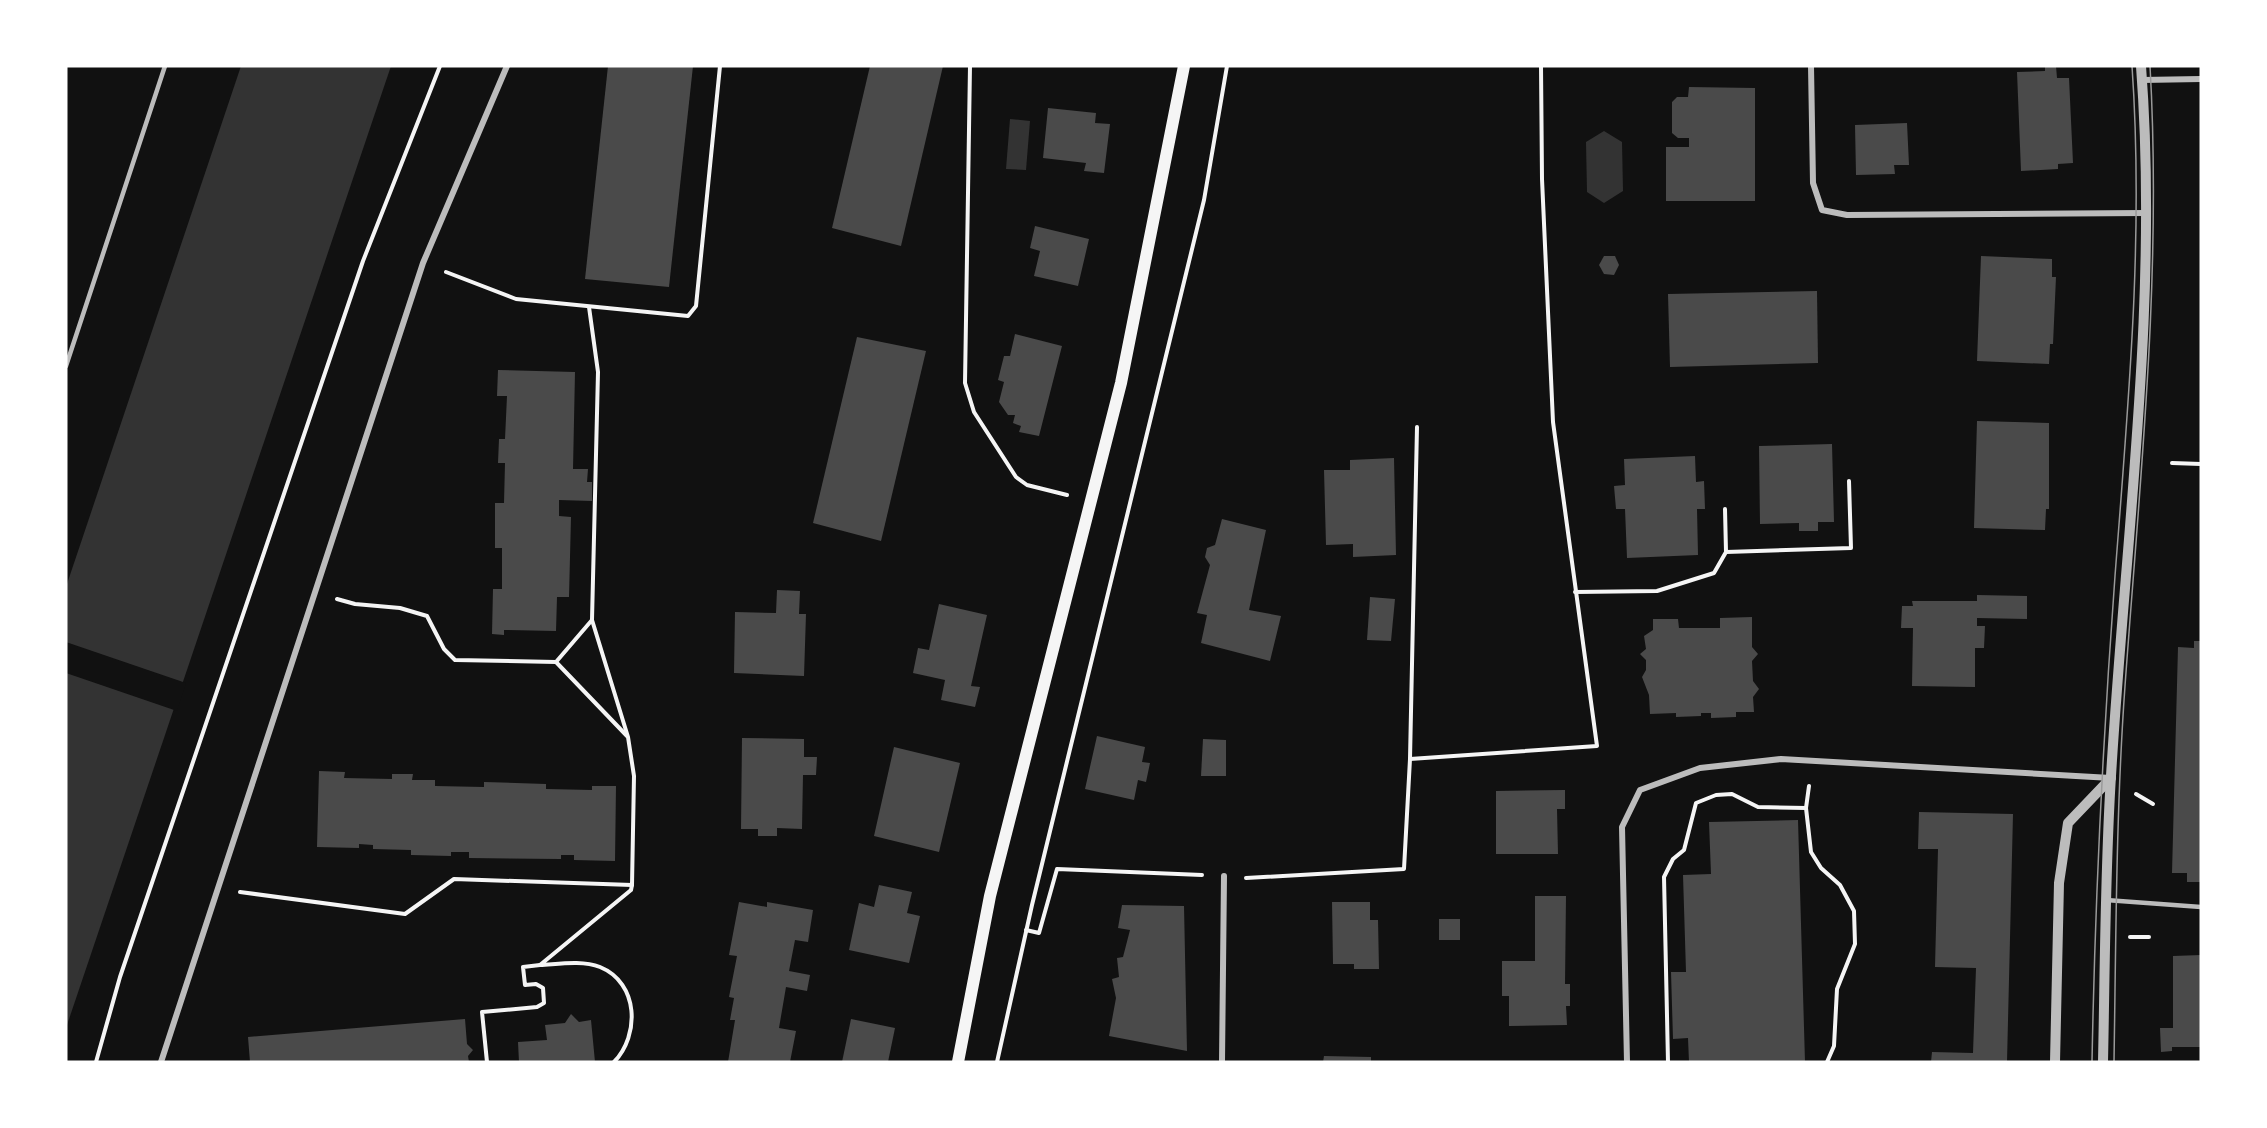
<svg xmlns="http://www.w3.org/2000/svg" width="2267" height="1128" font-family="'Varela Round',sans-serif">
<rect width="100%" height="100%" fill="#111"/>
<g fill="#333">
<polygon points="241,66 391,66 66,1028 66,587"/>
<polygon points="1010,119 1030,121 1026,170 1006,169"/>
<polygon points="1604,131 1622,142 1623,191 1604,203 1587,192 1586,142"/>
</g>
<polygon fill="#111" points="66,642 186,683 177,711 66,673"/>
<g fill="#4a4a4a">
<polygon points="608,66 693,66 669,287 585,279"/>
<polygon points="870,66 943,66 901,246 832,228"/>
<polygon points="2045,66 2056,66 2057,78 2069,78 2073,163 2058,164 2058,169 2021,171 2017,72 2045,71"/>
<polygon points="1689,87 1755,88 1755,201 1666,201 1666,147 1689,147 1689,138 1678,138 1672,133 1672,102 1677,97 1688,97"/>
<polygon points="1048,108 1096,113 1095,123 1110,124 1104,173 1084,171 1086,163 1043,158"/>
<polygon points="1907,123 1909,165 1894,165 1895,174 1856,175 1855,125"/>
<polygon points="1035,226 1089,239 1078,286 1034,276 1040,251 1030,248"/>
<polygon points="1604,256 1615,256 1619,265 1614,275 1604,274 1599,265"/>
<polygon points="1981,256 2052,259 2052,277 2056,277 2053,344 2050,344 2049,364 1977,361"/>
<polygon points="1817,291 1818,363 1670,367 1668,294"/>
<polygon points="1015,334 1062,346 1039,436 1019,432 1021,426 1013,423 1015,415 1008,415 999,402 1004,382 998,380 1004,356 1010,356"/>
<polygon points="857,337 926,351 881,541 813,523"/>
<polygon points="498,370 575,372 573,469 588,469 587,482 592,482 592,501 559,500 559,516 571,517 569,597 557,597 556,631 504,630 504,635 492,634 493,589 502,589 502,548 495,548 495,503 504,503 505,463 498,463 499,439 505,439 507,396 497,396"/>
<polygon points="1977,421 2049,423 2049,509 2046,509 2045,530 1974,528"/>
<polygon points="1832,444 1834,522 1818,522 1818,531 1799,531 1799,523 1760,524 1759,446"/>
<polygon points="1695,456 1696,482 1704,481 1705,509 1697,509 1698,555 1627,558 1625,509 1616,509 1614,486 1625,485 1624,459"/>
<polygon points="1394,458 1396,555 1353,557 1353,544 1326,545 1324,470 1350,470 1350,460"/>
<polygon points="1222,519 1266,530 1249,610 1281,616 1270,661 1201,643 1207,615 1197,613 1210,565 1205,557 1207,548 1215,545"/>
<polygon points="777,590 800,591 799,614 806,614 804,676 734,673 735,612 776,613"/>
<polygon points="1977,595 2027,596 2027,619 1977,618 1977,626 1985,626 1984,648 1975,648 1975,687 1912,686 1913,628 1901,628 1902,606 1913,606 1912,601 1977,601"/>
<polygon points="1370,597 1395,599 1391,641 1367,640"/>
<polygon points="939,604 987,615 971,686 980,687 975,707 941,700 945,680 913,673 918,648 929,650"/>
<polygon points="1752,617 1752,647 1758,654 1752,661 1753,681 1759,689 1753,697 1754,712 1736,712 1736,717 1711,718 1711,713 1701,713 1701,716 1676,717 1676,713 1650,714 1649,695 1642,677 1646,670 1646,660 1640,654 1646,649 1644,636 1653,630 1653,619 1678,619 1679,628 1720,628 1720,618"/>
<polygon points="2194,641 2201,641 2201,882 2187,882 2187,873 2172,873 2178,647 2194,648"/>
<polygon points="1097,736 1145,747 1142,762 1150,763 1146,782 1138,780 1134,800 1085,789"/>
<polygon points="742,738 804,739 804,757 817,757 816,775 803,775 802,829 777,828 777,836 758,836 758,829 741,829"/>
<polygon points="1203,739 1226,740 1226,776 1201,776"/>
<polygon points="894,747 960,763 939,852 874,836"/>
<polygon points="319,771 345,772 344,778 392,779 392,774 413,774 412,780 435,780 435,786 484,787 484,782 546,784 546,789 592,790 592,786 616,786 615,861 574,860 574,855 561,855 561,859 469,858 469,852 451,852 451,856 411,855 411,850 373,849 373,845 359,844 359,848 317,847"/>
<polygon points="1565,790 1565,809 1557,809 1558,854 1496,854 1496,791"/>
<polygon points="1919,812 2013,814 2007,1062 1931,1062 1932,1052 1973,1053 1976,968 1935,967 1938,849 1918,849"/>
<polygon points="1798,820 1805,1062 1689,1062 1688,1038 1673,1039 1671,972 1686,972 1683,875 1711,874 1709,822"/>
<polygon points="879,885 912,892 907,913 920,916 909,963 849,950 859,903 874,907"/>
<polygon points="1535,896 1566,896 1565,984 1570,984 1570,1006 1566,1006 1567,1025 1509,1026 1509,996 1502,996 1502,961 1535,961"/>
<polygon points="739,902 767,907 767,902 813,910 808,942 795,940 789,971 810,975 807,991 786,987 779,1028 796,1031 790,1062 728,1062 735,1020 730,1020 734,998 729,997 737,956 729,955"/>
<polygon points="1332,902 1370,902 1370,920 1378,920 1379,969 1354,969 1354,964 1333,964"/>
<polygon points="1122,905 1184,906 1187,1051 1109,1036 1116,998 1112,979 1119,977 1117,958 1123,957 1130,930 1118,928"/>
<rect x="1439" y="919" width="21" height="21"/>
<polygon points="2201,955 2201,1047 2172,1047 2172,1051 2161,1052 2160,1028 2173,1028 2173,956"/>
<polygon points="571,1014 579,1022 591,1020 595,1062 519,1062 518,1042 547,1040 545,1025 565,1023"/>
<polygon points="465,1019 467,1044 473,1050 468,1056 469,1062 250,1062 248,1037"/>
<polygon points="851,1019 895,1028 888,1062 842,1062"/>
<polygon points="1324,1056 1371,1057 1371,1062 1323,1062"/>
</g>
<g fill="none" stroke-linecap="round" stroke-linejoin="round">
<g stroke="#f5f5f5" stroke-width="4">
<polyline points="970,66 965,383 974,412 1016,477 1027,485 1067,495"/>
<polyline points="446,272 516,299 688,316 696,306 720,66"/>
<polyline points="2172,463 2201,464"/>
<polyline points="1725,509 1726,552"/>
<polyline points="1575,592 1657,591 1714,573 1726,552 1851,548 1849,481"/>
<polyline points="337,599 355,604 400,608 427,616 444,649 455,660 556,662 627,736"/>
<polyline points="556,662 592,620"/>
<polyline points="1410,759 1597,746 1553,422 1542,179 1541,66"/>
<polyline points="1809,786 1806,808 1811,852 1821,868 1840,885 1854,911 1855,944 1837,989 1834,1046 1827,1062"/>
<polyline points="2136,794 2153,804"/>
<polyline points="1246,878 1404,869 1410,759 1417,427"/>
<polyline points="240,892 405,914 454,879 632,885 634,776 628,737 592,620 598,372 589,307"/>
<polyline points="1026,930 1039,933 1057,869 1202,875"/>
<polyline points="2130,937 2149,937"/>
<polyline points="96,1062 120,977 363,261 440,66"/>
<polyline points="487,1062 482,1012 537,1007 544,1003 543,988 536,984 525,985 523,967 540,965"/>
<path d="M614 1062C640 1035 639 983 600 967 582 960 559 964 540 965L631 890 632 885"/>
<polyline points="997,1062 1032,905 1204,200 1227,66"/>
<polyline points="1668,1062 1664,877 1673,859 1684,850 1696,803 1716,795 1732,794 1758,807 1806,808"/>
</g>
<g stroke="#bcbcbc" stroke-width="4.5">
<polyline points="66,366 165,66"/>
<polyline points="2106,900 2201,907"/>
</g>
<g stroke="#bcbcbc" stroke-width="6">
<polyline points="1811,66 1813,183 1822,210 1847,215 2146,213"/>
<polyline points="2142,80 2201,79"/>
<polyline points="161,1062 423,263 507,66"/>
<polyline points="1222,1062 1224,876"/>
<polyline points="1627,1062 1622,827 1640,790 1700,768 1781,759 2111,778"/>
</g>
<g stroke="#bcbcbc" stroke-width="10">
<polyline points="2055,1062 2059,883 2068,823 2111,778"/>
<path d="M2103 1062C2105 967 2105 871 2111 776 2125 540 2159 303 2141 66"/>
</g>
<polyline stroke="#f5f5f5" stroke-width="12" points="958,1062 990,896 1121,383 1184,66"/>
<g stroke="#9a9a9a" stroke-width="1.5">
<path d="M2092 1062C2095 900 2103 738 2115 576 2128 406 2144 237 2132 66"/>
<path d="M2114 1062C2116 937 2116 811 2125 686 2140 479 2162 274 2150 66"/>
</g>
</g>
<rect width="2267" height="1128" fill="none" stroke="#ffffff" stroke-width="135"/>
</svg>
